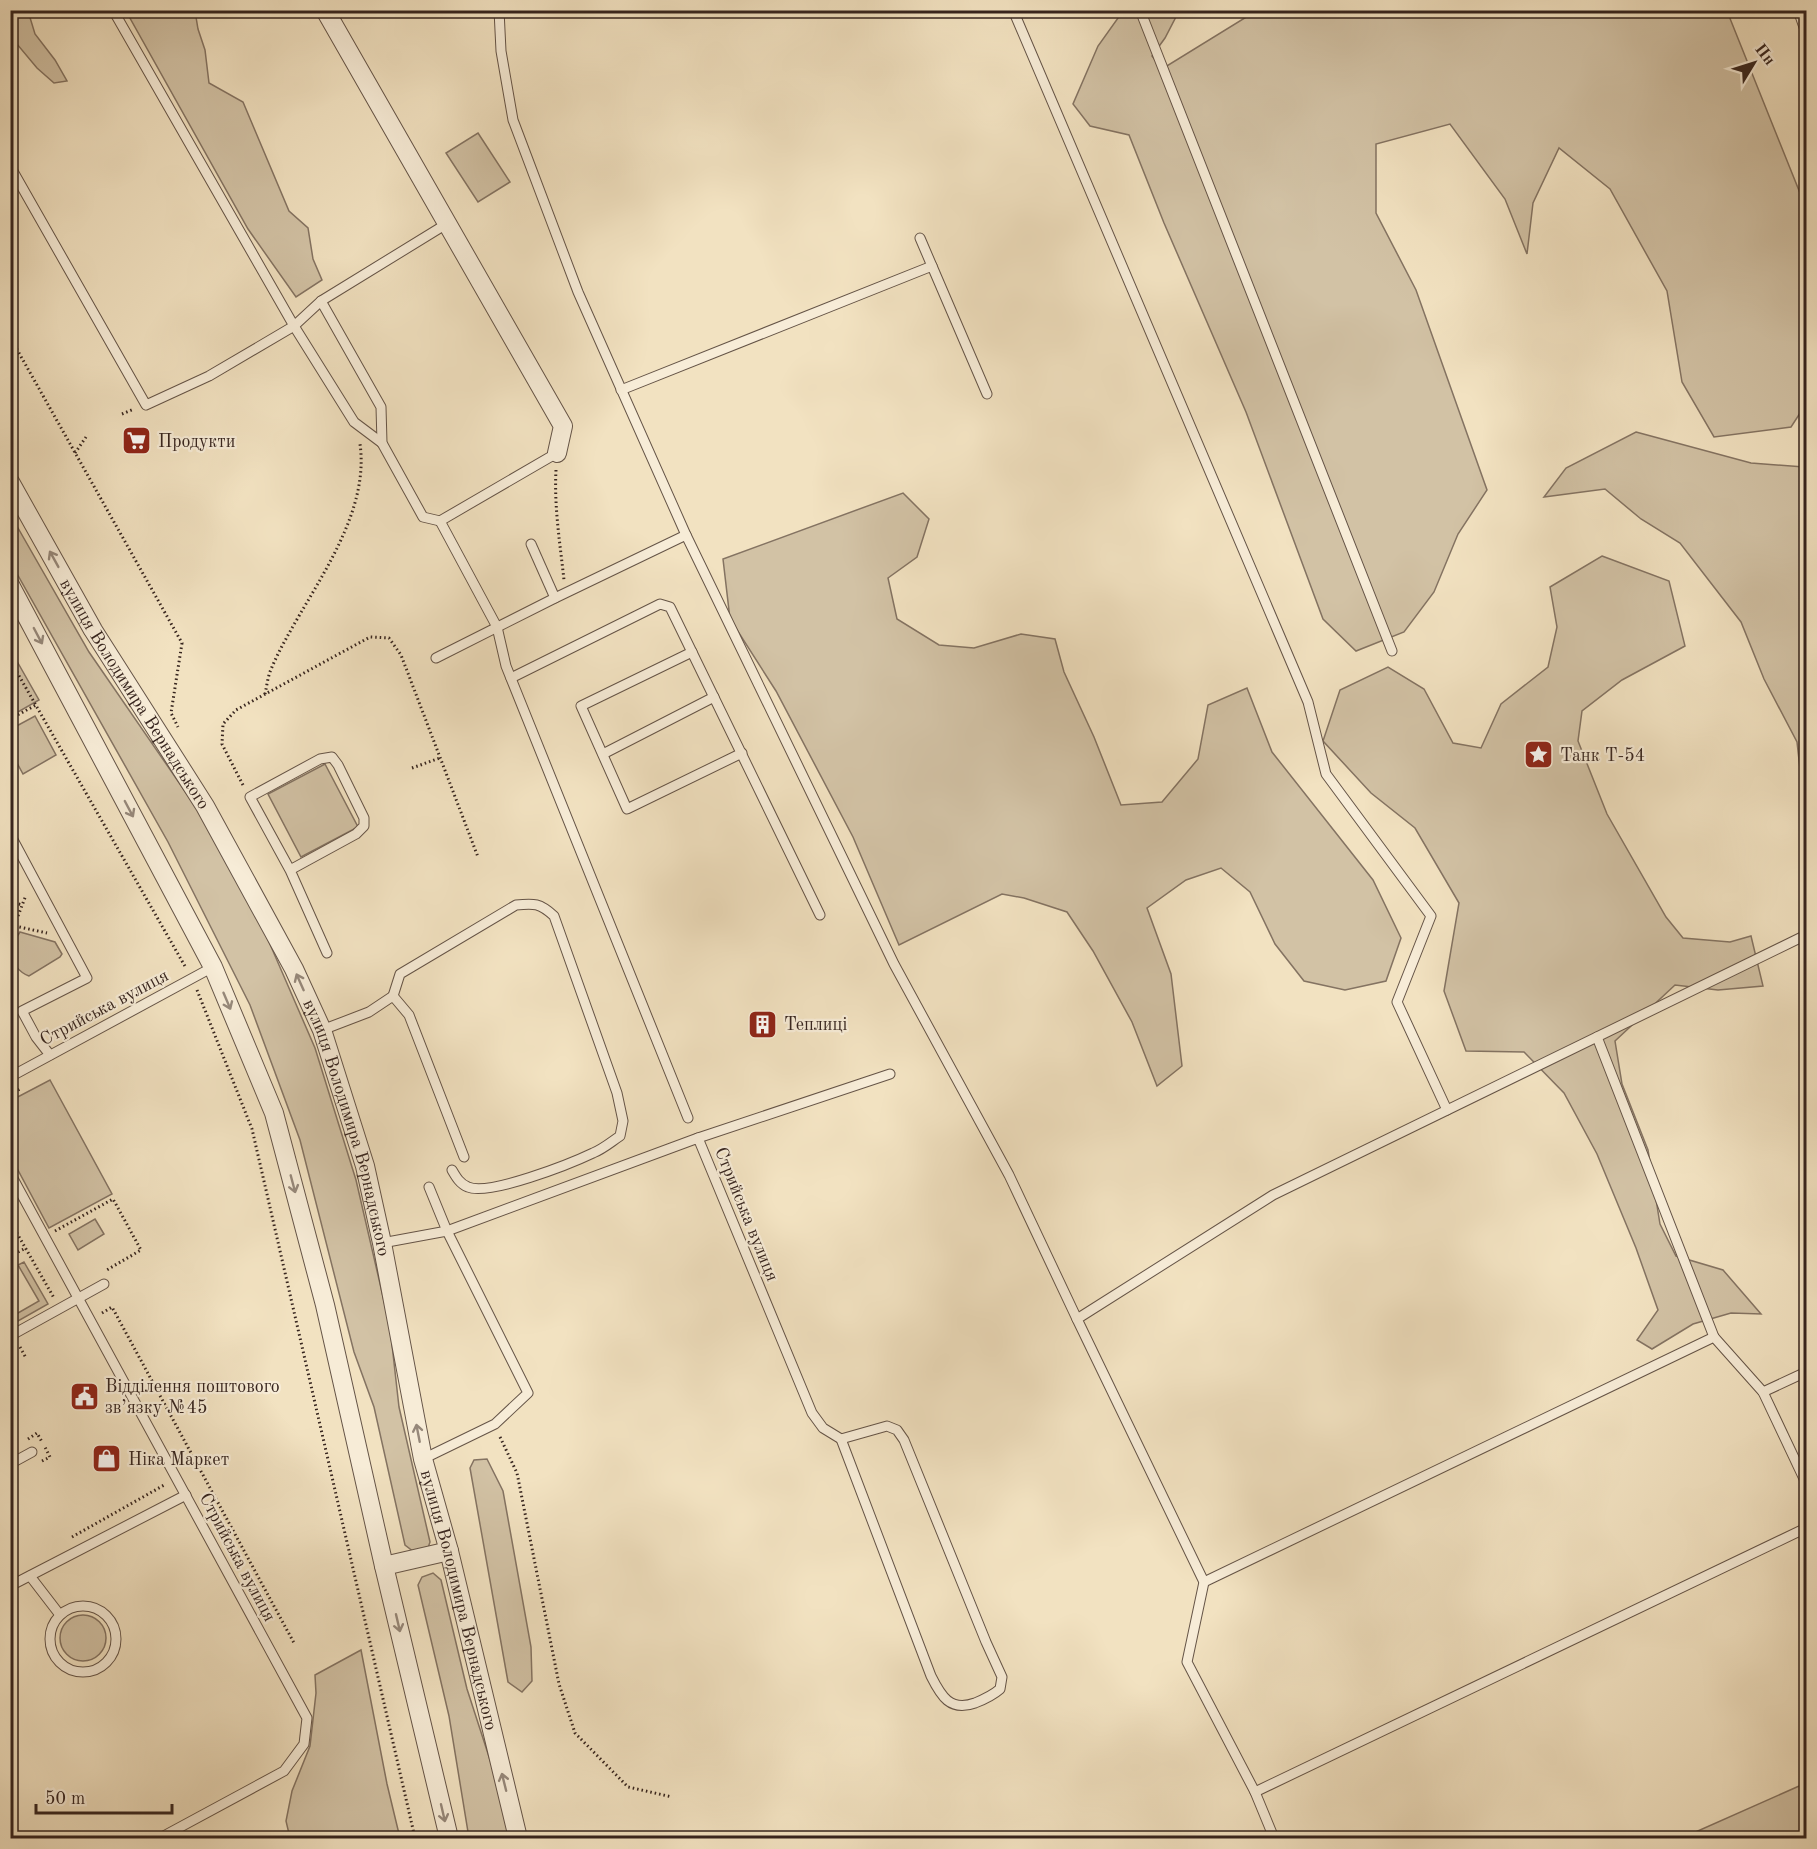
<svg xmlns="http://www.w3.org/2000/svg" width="1817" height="1849" font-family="'Old Standard TT',serif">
<rect width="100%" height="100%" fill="#f2e2c1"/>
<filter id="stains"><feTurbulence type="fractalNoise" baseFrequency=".00333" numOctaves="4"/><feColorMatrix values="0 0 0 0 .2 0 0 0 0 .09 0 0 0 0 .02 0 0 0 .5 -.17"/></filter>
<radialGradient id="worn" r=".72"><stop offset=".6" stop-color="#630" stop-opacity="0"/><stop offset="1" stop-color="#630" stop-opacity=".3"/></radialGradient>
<g fill="#d2c2a5" stroke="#847362" stroke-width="1.5">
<polygon points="11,10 28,11 35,34 55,60 67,81 54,83 37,68 17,44 11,41"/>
<polygon points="126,11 195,11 198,29 205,50 209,83 243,102 289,211 308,228 313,259 322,280 296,297 248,229"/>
<polygon points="1123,11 1179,11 1165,38 1152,56 1162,69 1256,11 1727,11 1806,208 1806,404 1791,427 1714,437 1682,382 1667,291 1610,189 1559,148 1533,203 1527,254 1505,199 1450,124 1376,144 1376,213 1416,290 1487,490 1458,534 1434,592 1404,632 1356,651 1323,619 1246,412 1164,223 1129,135 1090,126 1073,104 1098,46"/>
<polygon points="478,133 510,182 478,202 446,153"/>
<polygon points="1636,432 1751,463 1804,467 1806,465 1806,794 1803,795 1797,742 1764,679 1741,622 1680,543 1641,519 1605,489 1544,497 1566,468"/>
<polygon points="903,493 929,519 917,557 888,578 897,619 939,645 974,648 1021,634 1055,639 1064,672 1094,737 1121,805 1162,802 1198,759 1208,705 1247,688 1272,752 1373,880 1401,938 1386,981 1345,990 1304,981 1275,944 1250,892 1221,868 1186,880 1147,908 1171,974 1182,1066 1157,1086 1132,1022 1093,951 1067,912 1024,898 1002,894 899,945 853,837 776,691 730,619 723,559"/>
<polygon points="10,514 89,652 202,816 266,935 315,1048 356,1180 390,1327 399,1407 430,1542 428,1548 414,1552 405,1545 374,1407 354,1352 300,1140 250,1005 168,842 11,563"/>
<polygon points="1602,556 1669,581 1685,646 1622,680 1582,711 1578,741 1607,814 1666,917 1683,938 1730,942 1751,936 1763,986 1718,990 1675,985 1615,1041 1622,1084 1648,1150 1660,1224 1676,1256 1723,1270 1761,1314 1731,1313 1693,1324 1652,1349 1637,1340 1658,1310 1636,1248 1597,1154 1564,1093 1524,1052 1466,1051 1444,991 1459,903 1415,828 1371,793 1323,741 1340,690 1388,667 1424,689 1453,743 1481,748 1501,704 1548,667 1557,627 1550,587"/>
<polygon points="10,649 39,700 11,716 10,716"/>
<polygon points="35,716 56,755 23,774 11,752 11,729"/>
<polygon points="325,764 358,827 301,857 268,794"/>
<path d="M20 932 55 942 62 954 60 957 29 976C20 973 8 960 10 950 12 944 17 937 20 932Z"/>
<polygon points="50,1080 112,1194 49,1228 11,1157 10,1101"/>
<polygon points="95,1219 104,1234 78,1250 69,1234"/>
<polygon points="24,1262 48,1304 11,1325 11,1317 39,1301 18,1265"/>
<polygon points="487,1459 503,1491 531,1647 532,1681 522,1692 508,1682 470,1468 474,1460"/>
<polygon points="433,1573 441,1580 467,1689 504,1803 513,1838 469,1838 449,1716 418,1585 422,1577"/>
<circle cx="83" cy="1638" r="23"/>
<polygon points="361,1650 387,1784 400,1838 290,1838 286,1821 292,1791 310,1746 316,1693 315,1675"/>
<polygon points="1806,1783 1806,1838 1682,1838"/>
</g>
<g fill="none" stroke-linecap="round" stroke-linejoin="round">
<defs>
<g id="service">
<polyline points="113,10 294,326 354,422 382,443"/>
<polyline points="499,10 501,51 513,120 578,292 686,535"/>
<polyline points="1013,10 1308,702 1326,774 1431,916 1397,1002 1447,1110"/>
<polyline points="1140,10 1392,651"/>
<polyline points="1798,10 1806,33"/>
<polyline points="10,166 146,405 209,376 294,326 321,301 448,223"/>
<polyline points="920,238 932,266"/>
<polyline points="321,301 381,407 382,443 423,517 440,521 557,453"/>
<polyline points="621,390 932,266 987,394"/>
<polyline points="440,521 497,627 506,666 688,1118"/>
<polyline points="531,544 555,598"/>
<polyline points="692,652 581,706 627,809 742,753"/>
<polyline points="436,658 555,598 686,535 894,964 1009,1175 1077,1319"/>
<polyline points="511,678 660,604 670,607 820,915"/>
<polyline points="603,754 714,697"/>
<polyline points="10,834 87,978 22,1011 36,1037 50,1055"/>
<polyline points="290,870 356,834 364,826 364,818 338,765 332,757 320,759 250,797 290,870 327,953"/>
<polyline points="1806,935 1273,1195 1077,1319 1204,1582 1187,1662 1255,1792 1806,1528"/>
<path d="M393 996 400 974 516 905C534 903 540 903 554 916L617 1093 623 1121 620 1136C611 1142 603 1149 593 1153 570 1164 489 1196 468 1187 460 1184 456 1177 452 1170"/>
<polyline points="322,1030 369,1012 393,996 409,1015 464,1157"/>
<polyline points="1597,1037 1714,1337"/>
<polyline points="10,1077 213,967"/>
<polyline points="698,1138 890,1074"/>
<polyline points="10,1173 307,1718 304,1744 284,1771 160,1838"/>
<polyline points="382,1243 447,1231 698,1138 812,1413 823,1428 841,1439"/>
<polyline points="10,1336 104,1284"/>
<polyline points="1763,1392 1806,1372"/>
<path d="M887 1426 897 1430 904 1440 986 1642 1002 1677 1000 1689C992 1696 985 1699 975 1703 950 1712 941 1696 931 1676L841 1439Z"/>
<polyline points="423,1459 495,1424 528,1393 447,1231 429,1187"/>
<polyline points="10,1464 32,1452"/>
<polyline points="30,1576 60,1615"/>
<polyline points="1204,1582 1714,1337 1763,1392 1806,1483"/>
<polyline points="10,1586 186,1495"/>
<circle cx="83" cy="1639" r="33"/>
<polyline points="1255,1792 1274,1838"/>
</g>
<g id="minor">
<polyline points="325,10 563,426 557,453"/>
<path id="s1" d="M10 482 93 630 205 806 294 969 322 1030 365 1166 382 1243 423 1459 449 1551 518 1838"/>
<polyline points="10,585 213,967 274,1113 325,1305 384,1566 449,1838"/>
<polyline points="384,1566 449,1551"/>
</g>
</defs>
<use href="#service" stroke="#655447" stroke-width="11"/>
<use href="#minor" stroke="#655447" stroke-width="20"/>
<g stroke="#36241e" stroke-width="3" stroke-dasharray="1.5 3" stroke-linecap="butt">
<polyline points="10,337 182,643 171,713 178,727"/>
<polyline points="122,414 134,409"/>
<polyline points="75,453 86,437"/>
<path d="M556 470C554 507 560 543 564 580"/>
<polyline points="10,660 186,968"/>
<path d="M265 694C267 685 268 675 272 667 301 600 371 523 360 444"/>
<polyline points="10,719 36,705"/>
<polyline points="412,768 440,758"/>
<polyline points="10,776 18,773"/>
<polyline points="243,785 222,744 223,724 236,710 370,637 389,638 401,655 478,857"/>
<polyline points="10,902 23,905"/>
<polyline points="15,926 47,933"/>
<polyline points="10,937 26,895"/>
<polyline points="10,990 15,999"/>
<polyline points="197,990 252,1129 415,1838"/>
<polyline points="10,1094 20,1089"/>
<polyline points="10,1221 54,1298"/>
<polyline points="55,1231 113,1199 141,1250 105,1271"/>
<polyline points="10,1256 26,1248"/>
<polyline points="102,1313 112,1307 294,1643"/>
<polyline points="20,1347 26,1358"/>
<polyline points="500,1437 517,1473 559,1684 575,1733 628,1787 672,1797"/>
<polyline points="28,1439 37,1433 42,1442"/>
<polyline points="42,1461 50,1457 45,1447"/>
<polyline points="72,1537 166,1484"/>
</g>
<use href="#service" stroke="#f7ecd7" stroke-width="9"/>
<use href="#minor" stroke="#f7ecd7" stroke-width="18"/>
</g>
<defs><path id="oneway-shaft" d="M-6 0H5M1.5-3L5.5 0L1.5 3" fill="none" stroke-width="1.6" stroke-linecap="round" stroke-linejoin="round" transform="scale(1.5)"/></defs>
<g stroke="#96887a">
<use href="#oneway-shaft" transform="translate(54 559) rotate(-119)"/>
<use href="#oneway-shaft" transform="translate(38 636) rotate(62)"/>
<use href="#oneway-shaft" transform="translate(129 809) rotate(62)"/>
<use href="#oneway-shaft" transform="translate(300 982) rotate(-114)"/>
<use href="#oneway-shaft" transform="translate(227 1001) rotate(67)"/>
<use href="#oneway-shaft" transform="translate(293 1184) rotate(75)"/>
<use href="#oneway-shaft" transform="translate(418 1433) rotate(-101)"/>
<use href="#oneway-shaft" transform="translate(398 1623) rotate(77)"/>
<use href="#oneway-shaft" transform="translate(504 1782) rotate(-104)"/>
<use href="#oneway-shaft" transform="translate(443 1813) rotate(77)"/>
</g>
<defs>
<symbol id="supermarket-square" viewBox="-11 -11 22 22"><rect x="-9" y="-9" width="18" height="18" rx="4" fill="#8f2418" stroke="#f7ecd7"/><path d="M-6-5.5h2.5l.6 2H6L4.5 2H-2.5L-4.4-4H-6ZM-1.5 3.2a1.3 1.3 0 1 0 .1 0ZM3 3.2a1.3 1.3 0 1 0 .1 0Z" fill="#fff"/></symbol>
<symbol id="sight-square" viewBox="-11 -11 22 22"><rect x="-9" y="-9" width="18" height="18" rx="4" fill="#8f2418" stroke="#f7ecd7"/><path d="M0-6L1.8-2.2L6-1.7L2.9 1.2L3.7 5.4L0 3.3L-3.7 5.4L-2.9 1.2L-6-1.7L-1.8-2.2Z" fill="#fff"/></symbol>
<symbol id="building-square" viewBox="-11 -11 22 22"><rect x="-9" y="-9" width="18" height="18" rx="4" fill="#8f2418" stroke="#f7ecd7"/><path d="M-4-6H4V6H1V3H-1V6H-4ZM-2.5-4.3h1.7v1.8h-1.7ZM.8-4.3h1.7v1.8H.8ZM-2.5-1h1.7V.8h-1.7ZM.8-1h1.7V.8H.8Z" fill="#fff"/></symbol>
<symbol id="civic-square" viewBox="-11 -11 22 22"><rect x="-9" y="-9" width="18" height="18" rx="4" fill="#8f2418" stroke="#f7ecd7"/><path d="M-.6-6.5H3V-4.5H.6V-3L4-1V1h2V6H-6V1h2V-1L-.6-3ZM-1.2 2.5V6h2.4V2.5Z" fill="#fff"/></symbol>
<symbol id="shop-square" viewBox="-11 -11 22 22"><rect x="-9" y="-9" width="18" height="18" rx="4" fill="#8f2418" stroke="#f7ecd7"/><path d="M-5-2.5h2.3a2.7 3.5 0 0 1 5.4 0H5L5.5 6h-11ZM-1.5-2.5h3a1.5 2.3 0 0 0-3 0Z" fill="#fff"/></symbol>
</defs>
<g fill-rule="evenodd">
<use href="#supermarket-square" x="120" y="424" width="33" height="33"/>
<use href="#sight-square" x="1522" y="738" width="33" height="33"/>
<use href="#building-square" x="746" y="1008" width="33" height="33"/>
<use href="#civic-square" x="68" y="1380" width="33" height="33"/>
<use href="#shop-square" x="90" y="1442" width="33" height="33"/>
</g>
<g text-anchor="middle" stroke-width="4.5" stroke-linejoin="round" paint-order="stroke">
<g font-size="18" fill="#36241e" stroke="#f7ecd7" text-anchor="start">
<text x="158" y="447">Продукти</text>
<text x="1560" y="761">Танк Т-54</text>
<text x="784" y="1030">Теплиці</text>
<text x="105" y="1392">Відділення поштового<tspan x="105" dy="21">зв’язку №45</tspan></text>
<text x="128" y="1465">Ніка Маркет</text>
</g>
<g font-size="18" fill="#36241e" stroke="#f7ecd7">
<text dy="6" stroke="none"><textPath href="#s1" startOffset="246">вулиця Володимира Вернадського</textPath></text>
<text transform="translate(104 1007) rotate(-28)" y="6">Стрийська вулиця</text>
<text dy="6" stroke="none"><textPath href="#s1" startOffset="732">вулиця Володимира Вернадського</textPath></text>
<text transform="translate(747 1214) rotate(68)" y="6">Стрийська вулиця</text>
<text transform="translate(238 1557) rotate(62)" y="6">Стрийська вулиця</text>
<text dy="6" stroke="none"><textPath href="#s1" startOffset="1218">вулиця Володимира Вернадського</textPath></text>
</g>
</g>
<rect width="1817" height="1849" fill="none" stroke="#f2e2c1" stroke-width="36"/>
<rect x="12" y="12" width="1793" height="1825" fill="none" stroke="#36241e" stroke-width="3"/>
<rect x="18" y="18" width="1781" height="1813" fill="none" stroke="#36241e" stroke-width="1.5"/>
<g transform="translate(1754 63) rotate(52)" stroke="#f7ecd7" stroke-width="4.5" paint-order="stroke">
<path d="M0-4.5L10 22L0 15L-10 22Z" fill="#36241e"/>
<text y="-9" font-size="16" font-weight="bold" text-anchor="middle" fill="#36241e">Пн</text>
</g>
<path d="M36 1804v9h136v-9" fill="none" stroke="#36241e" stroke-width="3"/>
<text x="45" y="1804" font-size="18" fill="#36241e" stroke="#f7ecd7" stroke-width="4.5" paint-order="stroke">50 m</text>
<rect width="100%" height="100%" filter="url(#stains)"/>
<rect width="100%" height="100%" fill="url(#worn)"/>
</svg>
